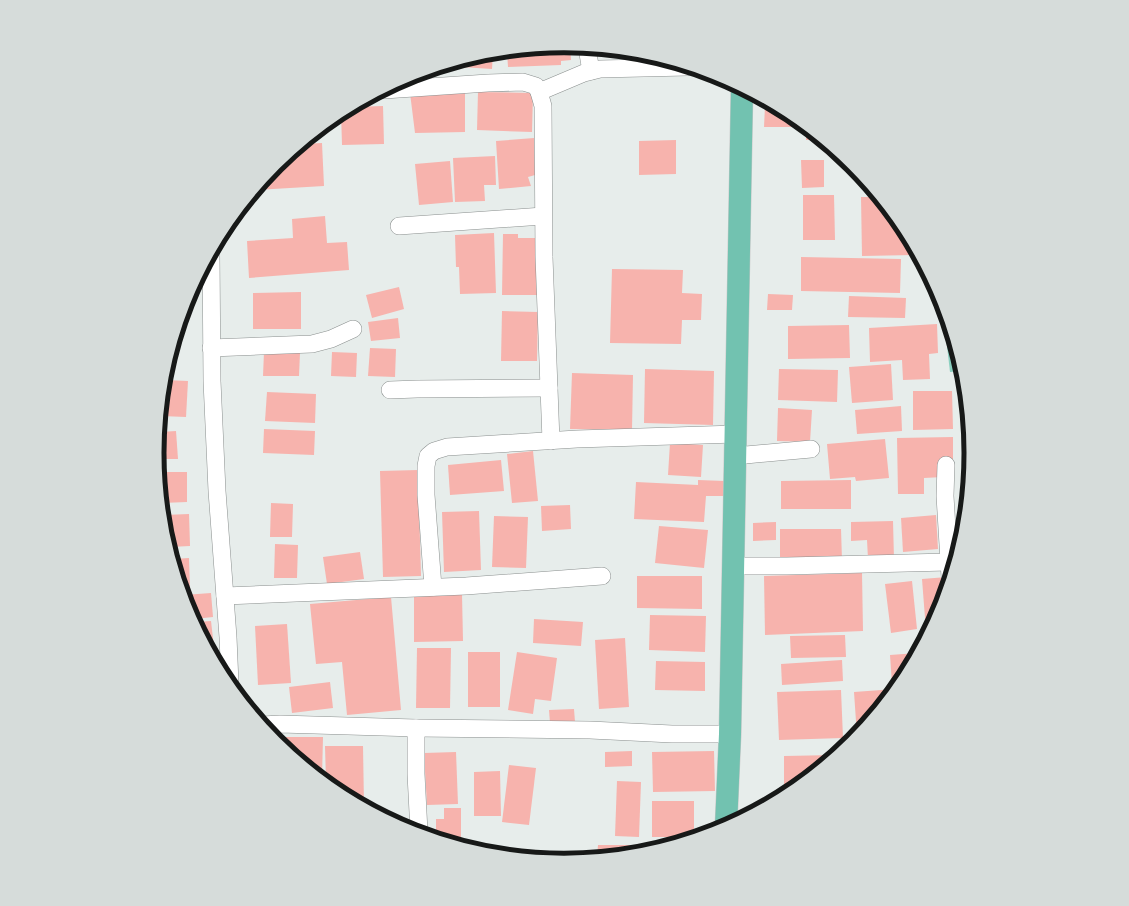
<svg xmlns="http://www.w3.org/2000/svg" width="1129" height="906" font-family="Signika,sans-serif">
<rect width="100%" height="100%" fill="#e7edeb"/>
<polygon fill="#8bd0c0" points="942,303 963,371 950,372"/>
<g fill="#f7b3ad">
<polygon points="565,46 570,47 571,60 561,61 561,65 508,67 507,52"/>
<polygon points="493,53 492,69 446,66 485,54"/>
<polygon points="465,91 465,132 415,133 410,93"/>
<polygon points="478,92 533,93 532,132 477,130"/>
<polygon points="383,106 384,144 342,145 341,113 353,107"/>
<polygon points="765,106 775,106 791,115 794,118 794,127 764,127"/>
<polygon points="806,127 822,140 806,140"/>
<polygon points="534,138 535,175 528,177 531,186 499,189 496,141"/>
<polygon points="676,140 676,174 639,175 639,141"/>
<polygon points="322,143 324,186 256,190 277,165 303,144"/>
<polygon points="495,156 496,185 484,185 485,201 455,202 453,158"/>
<polygon points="801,160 824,160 824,187 802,188"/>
<polygon points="450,161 453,202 419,205 415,164"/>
<polygon points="803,195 834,195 835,240 803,240"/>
<polygon points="861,197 878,197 903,227 914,247 914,255 862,256"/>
<polygon points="325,216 327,243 347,242 349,270 249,278 247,241 293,238 292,219"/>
<polygon points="494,233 496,293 460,294 459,267 456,267 455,235"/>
<polygon points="503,234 518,234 518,238 537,238 537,295 502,295"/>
<polygon points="801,257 901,259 900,293 801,291"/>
<polygon points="612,269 683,270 682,293 702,294 701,320 682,320 681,344 610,343"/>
<polygon points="399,287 404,309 372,318 366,295"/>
<polygon points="301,292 301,329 253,329 253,293"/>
<polygon points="768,294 793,295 792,310 767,310"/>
<polygon points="849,296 906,298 905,318 848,317"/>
<polygon points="502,311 538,312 537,361 501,361"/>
<polygon points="398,318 400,338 371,341 368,322"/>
<polygon points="937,324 938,353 929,354 930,379 903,380 902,360 870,362 869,328"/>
<polygon points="849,325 850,358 788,359 788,326"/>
<polygon points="370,348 396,349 395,377 368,376"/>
<polygon points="264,352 300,353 299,376 263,376"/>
<polygon points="332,352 357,353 356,377 331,376"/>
<polygon points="891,364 893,400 852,403 849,367"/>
<polygon points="645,369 714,371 713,425 644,423"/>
<polygon points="779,369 838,370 837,402 778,400"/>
<polygon points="572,373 633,375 632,430 570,429"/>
<polygon points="165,380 188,381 186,417 161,416"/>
<polygon points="913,391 952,391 953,429 913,430"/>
<polygon points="267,392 316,394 315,423 265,421"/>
<polygon points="901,406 902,431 857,434 855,410"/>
<polygon points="778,408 812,410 810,442 777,441"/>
<polygon points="264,429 315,431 314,455 263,453"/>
<polygon points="176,431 178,459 158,459 158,453 160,432"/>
<polygon points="953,437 953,463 943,477 924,478 924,494 898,494 897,438"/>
<polygon points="885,439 889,478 856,481 855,477 830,479 827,444"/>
<polygon points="670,443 703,445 701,477 668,475"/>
<polygon points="533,451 538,501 512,503 507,454"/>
<polygon points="501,460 504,491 450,495 448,465"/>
<polygon points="418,470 421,576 383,577 380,471"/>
<polygon points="159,472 187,472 187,502 162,503"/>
<polygon points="698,480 725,481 725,496 706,496 704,522 634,519 636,482 698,485"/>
<polygon points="851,480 851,509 781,509 781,481"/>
<polygon points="271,503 293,504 292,537 270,537"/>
<polygon points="570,505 571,529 542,531 541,506"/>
<polygon points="479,511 481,570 444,572 442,512"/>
<polygon points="189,514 190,546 170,547 165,532 164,515"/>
<polygon points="936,515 938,549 903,552 901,518"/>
<polygon points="494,516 528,517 526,568 492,567"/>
<polygon points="893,521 894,559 868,559 867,540 851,541 851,522"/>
<polygon points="776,522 776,540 753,541 753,523"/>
<polygon points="659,526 708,530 704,568 655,563"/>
<polygon points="780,529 841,529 842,560 780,561"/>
<polygon points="275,544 298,545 297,578 274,578"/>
<polygon points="360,552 364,579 327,584 323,557"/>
<polygon points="189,558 190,588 182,589 173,559"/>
<polygon points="862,573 863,631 765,635 764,576"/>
<polygon points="637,576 702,576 702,609 637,608"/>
<polygon points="947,577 948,586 940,609 929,631 926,631 922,579"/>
<polygon points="912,581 917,629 891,633 885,584"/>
<polygon points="211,593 213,617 194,619 188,609 184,595"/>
<polygon points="462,594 463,641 414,642 414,596"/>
<polygon points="391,597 401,710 347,715 342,662 316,664 310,604"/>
<polygon points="650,615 706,616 705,652 649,650"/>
<polygon points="534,619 583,622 581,646 533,643"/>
<polygon points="211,621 214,647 209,648 196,622"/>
<polygon points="287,624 291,683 258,685 255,626"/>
<polygon points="845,635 846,657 791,658 790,636"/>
<polygon points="625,638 629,707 599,709 595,640"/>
<polygon points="417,648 451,648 450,708 416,708"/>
<rect x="468" y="652" width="32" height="55"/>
<polygon points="517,652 557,658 551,701 535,699 533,714 508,710"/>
<polygon points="917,653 903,679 900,683 892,684 890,655"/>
<polygon points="842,660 843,681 782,685 781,664"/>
<polygon points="656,661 705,662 705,691 655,690"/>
<polygon points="330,682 333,708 292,713 289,687"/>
<polygon points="895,689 892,692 857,736 854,692"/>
<polygon points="841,690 843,738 779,740 777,692"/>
<polygon points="574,709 575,722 550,723 549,710"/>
<polygon points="273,737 323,737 322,778 277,741"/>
<polygon points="325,746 363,746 364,805 338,791 326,781"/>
<polygon points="632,751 632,766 605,767 605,752"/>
<polygon points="714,751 715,791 653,792 652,752"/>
<polygon points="456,752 458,804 427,805 424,753"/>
<polygon points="835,755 799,784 784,785 784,756"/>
<polygon points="509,765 536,768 529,825 502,822"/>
<polygon points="500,771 501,816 474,816 474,772"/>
<polygon points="617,781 641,782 639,837 615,836"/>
<rect x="652" y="801" width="42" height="36"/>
<polygon points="444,808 461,808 461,845 436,837 436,819 444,819"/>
<polygon points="598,845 637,845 637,853 597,857"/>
<polygon points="507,853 541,854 540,858 507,854"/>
</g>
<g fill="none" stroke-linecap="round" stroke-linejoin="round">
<defs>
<g id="minor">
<polyline points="587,48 591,71"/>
<polyline points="384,90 488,83 523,82 536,86 539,92 543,106 544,257 551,441"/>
<polyline points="539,92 584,73 600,69 687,67"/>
<polyline points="399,226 543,216"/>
<polyline points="211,255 212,381 217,491 228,637 230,683"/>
<polyline points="211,348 312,344 331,339 353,329"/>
<polyline points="390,390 417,389 549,388"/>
<polyline points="735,456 811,449"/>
<polyline points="946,465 945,496 950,577"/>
<polyline points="734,566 787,566 948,562"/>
<polyline points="433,587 426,495 426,466 428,456 434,451 447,447 577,439 736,434"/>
<polyline points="225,596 466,586 602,576"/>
<polyline points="263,725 280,724 416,728 590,730 672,734 730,734"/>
<polyline points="416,728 416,774 419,832"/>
</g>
<polyline id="trunk" points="726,826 730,734 742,89"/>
</defs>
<use href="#minor" stroke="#8a8f8e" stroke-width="18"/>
<use href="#trunk" stroke="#c7c8c8" stroke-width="23"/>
<use href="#minor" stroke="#fff" stroke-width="17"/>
<use href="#trunk" stroke="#72c2b0" stroke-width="22"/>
</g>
<path d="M0 0H1129V906H0ZM164 453a400 400 0 1 1 800 0a400 400 0 1 1-800 0Z" fill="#d6dcda" fill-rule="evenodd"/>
<path fill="none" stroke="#171918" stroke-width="5" d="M164 453a400 400 0 1 1 800 0a400 400 0 1 1-800 0Z"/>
</svg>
